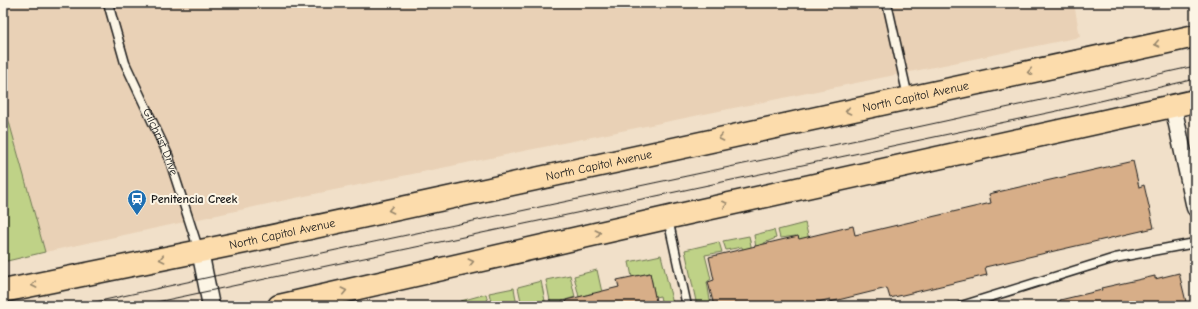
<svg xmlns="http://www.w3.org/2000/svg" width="1198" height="309" font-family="'Comic Neue',sans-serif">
<rect width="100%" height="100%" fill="#f1e0c9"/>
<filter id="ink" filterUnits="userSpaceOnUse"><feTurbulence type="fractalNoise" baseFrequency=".025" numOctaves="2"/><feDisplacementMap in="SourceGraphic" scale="8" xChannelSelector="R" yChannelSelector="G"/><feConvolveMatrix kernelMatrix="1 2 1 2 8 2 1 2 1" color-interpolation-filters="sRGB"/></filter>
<g filter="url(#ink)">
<polygon fill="#e9d1b6" points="3,3 1074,3 1080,37 300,197 45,252 3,100"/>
<g fill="#bfd287" stroke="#6e7752">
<polygon points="3,100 45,252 3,262"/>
<polygon points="805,223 816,267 804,261 796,236 780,238 778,230"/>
<polygon points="774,230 776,238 764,243 769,267 760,274 754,235"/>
<polygon points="749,236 758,281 748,272 742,247 726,250 723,241"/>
<polygon points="719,242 722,252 705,255 711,279 707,282 711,306 697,306 685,250"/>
<polygon points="661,255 673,304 662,306 660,296 655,297 650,273 632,277 629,262"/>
<polygon points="597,270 605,306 596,306 593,293 579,297 574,276"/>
<polygon points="570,275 575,297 562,301 563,306 551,306 546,280"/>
<polygon points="541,281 546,306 522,306 518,287"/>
<polygon points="514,288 517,306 492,306 489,293"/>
<polygon points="486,294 489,306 462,306 461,301"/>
</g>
<g fill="#d7ae88" stroke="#1c1c1c">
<polygon points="1133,161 1139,187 1144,185 1154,228 985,267 987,275 890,298 887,288 830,302 830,299 802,306 714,306 708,282 714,280 709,257 798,236 799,239 853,226 855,235 991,203 989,194"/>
<polygon points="650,273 657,306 567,306 566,300 619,287 617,280"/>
<polygon points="1179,273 1187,306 1060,306 1060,300 1102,290 1101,288 1155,276 1155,279"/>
</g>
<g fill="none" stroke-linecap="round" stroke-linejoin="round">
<defs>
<g id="service">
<path id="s1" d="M108 3 125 63 168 155 199 251"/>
<polyline points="887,3 908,97"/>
<polyline points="668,219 687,306"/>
<polyline points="961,306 1115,258 1195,243"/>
</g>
<g id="minor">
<polyline points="1173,106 1195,208"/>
<polyline points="200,251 211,306"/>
</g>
<g id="primary">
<path id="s2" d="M3 291 245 242 1195 36"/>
<polyline points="279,306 675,216 1195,101"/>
</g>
</defs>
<use href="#service" stroke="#1c1c1c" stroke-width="11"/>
<use href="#minor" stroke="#1c1c1c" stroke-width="19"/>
<use href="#primary" stroke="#1c1c1c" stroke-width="25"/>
<use href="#service" stroke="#fcf5e5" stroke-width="8"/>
<use href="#minor" stroke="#fcf5e5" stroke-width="16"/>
<use href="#primary" stroke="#fcdcac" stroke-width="22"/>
<g stroke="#1c1c1c" stroke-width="1">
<path d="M77 306C449 224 823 150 1195 66"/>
<polyline points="138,306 1057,111 1195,79"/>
</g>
</g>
<defs><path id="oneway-chevron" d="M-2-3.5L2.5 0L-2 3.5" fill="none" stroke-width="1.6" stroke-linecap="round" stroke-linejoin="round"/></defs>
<g stroke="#97866b">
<use href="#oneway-chevron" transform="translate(1157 44) rotate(168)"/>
<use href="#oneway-chevron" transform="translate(1030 72) rotate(168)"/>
<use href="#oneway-chevron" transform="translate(848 111) rotate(168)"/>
<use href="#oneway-chevron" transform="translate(721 138) rotate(168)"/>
<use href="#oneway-chevron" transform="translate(725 204) rotate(-12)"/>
<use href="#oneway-chevron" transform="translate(391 210) rotate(168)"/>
<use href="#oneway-chevron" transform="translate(598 233) rotate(-13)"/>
<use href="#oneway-chevron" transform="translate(162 259) rotate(168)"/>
<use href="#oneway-chevron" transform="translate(471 262) rotate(-13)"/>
<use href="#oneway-chevron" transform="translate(34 285) rotate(169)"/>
<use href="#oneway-chevron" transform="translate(344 291) rotate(-13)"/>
</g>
</g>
<defs>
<symbol id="station-pin" viewBox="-11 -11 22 30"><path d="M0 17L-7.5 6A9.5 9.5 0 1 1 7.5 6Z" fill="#1f6fb2" stroke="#fcf5e5"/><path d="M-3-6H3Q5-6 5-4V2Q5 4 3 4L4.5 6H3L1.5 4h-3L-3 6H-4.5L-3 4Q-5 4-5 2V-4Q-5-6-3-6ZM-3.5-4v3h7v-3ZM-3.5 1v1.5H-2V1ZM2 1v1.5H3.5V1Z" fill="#fff"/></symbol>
</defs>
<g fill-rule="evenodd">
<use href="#station-pin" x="126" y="188" width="22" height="30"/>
</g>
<g text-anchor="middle" stroke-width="4" stroke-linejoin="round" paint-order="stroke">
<g font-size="12" fill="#1c1c1c" stroke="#fcf5e5">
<text dy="4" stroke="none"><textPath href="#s2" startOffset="933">North Capitol Avenue</textPath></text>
<text dy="4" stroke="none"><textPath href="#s1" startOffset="149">Gilchrist Drive</textPath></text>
<text dy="4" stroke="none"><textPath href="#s2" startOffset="609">North Capitol Avenue</textPath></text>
<text dy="4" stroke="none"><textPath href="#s2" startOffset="285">North Capitol Avenue</textPath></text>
</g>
<g font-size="12" font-weight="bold" fill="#1c1c1c" stroke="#fcf5e5" text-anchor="start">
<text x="151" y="203">Penitencia Creek</text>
</g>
</g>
<rect width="1198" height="309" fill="none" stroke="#fcf5e5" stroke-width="16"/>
<rect x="8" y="8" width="1182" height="293" fill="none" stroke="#1c1c1c" stroke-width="1.5" filter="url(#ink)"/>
</svg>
